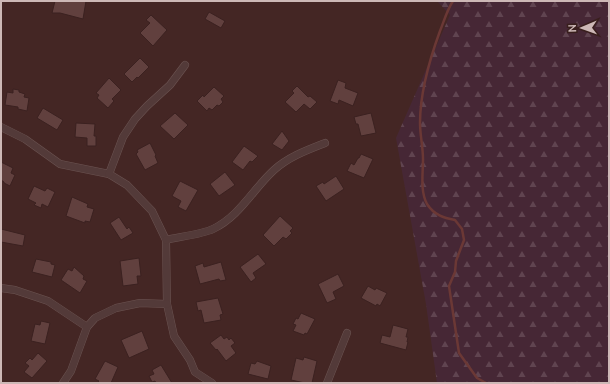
<svg xmlns="http://www.w3.org/2000/svg" width="610" height="384" font-family="'Nunito Sans',sans-serif">
<defs>
<pattern id="forest-firs" width="22" height="20" patternUnits="userSpaceOnUse"><rect width="22" height="20" fill="#462735"/><path d="M5 1l3.5 6h-7zM16 11l3.5 6h-7z" fill="#604450"/></pattern>
</defs>
<rect width="100%" height="100%" fill="#442624"/>
<polygon fill="url(#forest-firs)" points="437,1 609,1 609,383 437,383 426,304 396,138 450,15"/>
<g fill="none" stroke-linecap="round" stroke-linejoin="round">
<path stroke="#6b3835" stroke-width="2.5" d="M453 1C447 10 444 21 440 31 429 61 420 92 420 123 420 135 423 147 423 159 423 174 420 191 427 204 434 215 444 218 455 220L462 229 464 240 456 261 455 272 449 286 459 353 477 378 486 383"/>
</g>
<g fill="#61403e" stroke="#3b2120">
<polygon points="55,1 86,1 83,19 60,13 52,13"/>
<polygon points="209,12 225,21 221,28 205,19"/>
<polygon points="151,15 167,30 153,46 140,33 150,23 146,20"/>
<polygon points="140,58 149,67 138,78 137,77 132,82 124,74"/>
<polygon points="109,78 121,90 112,99 114,101 108,108 97,98 99,95 96,93"/>
<polygon points="338,80 346,83 345,88 358,93 353,106 339,100 338,104 330,101"/>
<polygon points="297,86 308,97 310,96 317,102 310,109 304,104 296,112 285,102 294,93 292,91"/>
<polygon points="214,87 224,96 221,99 223,102 219,106 217,105 212,110 209,108 207,111 197,101 203,95 204,97"/>
<polygon points="13,89 19,90 19,92 25,94 24,97 29,98 27,111 18,109 18,107 5,105 7,92 13,93"/>
<polygon points="43,108 63,120 57,130 37,118"/>
<polygon points="175,113 188,125 174,139 160,126"/>
<polygon points="371,113 376,133 361,136 358,124 356,124 354,117"/>
<polygon points="76,123 95,124 94,136 96,136 96,146 87,146 87,138 75,137"/>
<polygon points="282,131 289,141 282,150 272,144"/>
<polygon points="150,143 156,155 155,156 158,163 145,170 136,154 138,152 137,150"/>
<polygon points="244,146 258,156 252,162 250,161 243,170 232,162"/>
<polygon points="361,154 373,159 364,178 347,171 351,163 354,165 358,158 359,158"/>
<polygon points="1,162 13,168 11,173 15,175 10,186 4,183 4,182 1,180"/>
<polygon points="225,172 235,185 219,196 210,184"/>
<polygon points="336,176 344,189 326,201 316,186 323,182 324,184"/>
<polygon points="180,181 198,190 186,211 178,207 181,201 172,196"/>
<polygon points="34,186 45,191 47,188 55,192 48,207 42,204 41,208 34,205 36,203 28,199"/>
<polygon points="72,197 88,204 87,207 94,209 90,222 85,221 85,223 66,216"/>
<polygon points="280,216 293,228 290,231 292,233 286,239 283,237 274,246 263,235"/>
<polygon points="119,217 127,229 129,227 133,233 121,240 110,223"/>
<polygon points="1,229 25,235 23,246 1,242"/>
<polygon points="258,254 266,264 253,273 256,278 251,282 240,267"/>
<polygon points="139,258 141,276 137,276 138,284 123,286 120,261"/>
<polygon points="36,259 51,262 51,264 55,265 52,277 32,272"/>
<polygon points="221,262 226,280 220,281 219,279 200,284 195,266 203,263 204,267"/>
<polygon points="74,267 84,276 83,279 87,281 80,293 61,280 68,269 72,271"/>
<polygon points="338,274 344,286 333,292 336,299 327,303 318,284"/>
<polygon points="368,286 375,290 376,288 387,293 380,306 377,304 376,306 361,298"/>
<polygon points="218,298 223,314 220,315 221,320 204,323 201,310 198,311 196,302"/>
<polygon points="301,313 315,319 307,334 305,333 304,335 293,331 296,325 293,324 296,318 298,319"/>
<polygon points="41,321 50,323 45,344 31,341 35,324 40,325"/>
<polygon points="393,325 408,329 406,337 408,337 407,342 408,342 406,350 380,343 382,335 390,337"/>
<polygon points="142,331 149,349 129,358 121,340"/>
<polygon points="221,335 224,339 227,337 229,340 231,338 235,343 231,346 236,353 226,361 217,349 216,350 210,343"/>
<polygon points="38,353 47,361 32,378 24,372 29,366 25,363 30,358 32,360"/>
<polygon points="304,357 317,361 312,383 305,383 291,380 296,358 303,360"/>
<polygon points="105,361 118,367 111,383 97,383 99,381 95,379"/>
<polygon points="257,361 271,366 268,379 248,374 251,363 255,364"/>
<polygon points="161,365 172,383 156,383 155,381 152,382 149,376 154,374 152,370"/>
</g>
<g fill="none" stroke-linecap="round" stroke-linejoin="round">
<defs>
<g id="street">
<polyline points="1,127 25,139 60,164 109,174 127,185 152,211 166,240 167,304 174,336 190,360 195,372 212,383"/>
<polyline points="109,174 123,137 135,119 147,106 170,85 185,65"/>
<path d="M166 240C178 237 203 234 213 229 240 216 253 189 274 170 288 157 307 150 325 143"/>
<polyline points="1,288 15,290 48,301 87,327"/>
<polyline points="63,383 71,371 87,327 95,318 116,308 140,303 167,304"/>
<polyline points="327,383 347,333"/>
</g>
</defs>
<use href="#street" stroke="#6b5351" stroke-width="8"/>
<use href="#street" stroke="#533a39" stroke-width="7"/>
</g>
<rect width="610" height="384" fill="none" stroke="#cdb8b6" stroke-width="4"/>
<g transform="translate(582 28) rotate(268)" stroke="#391f1d" stroke-width="3" paint-order="stroke">
<path d="M0-3L7 15L0 10L-7 15Z" fill="#cdb8b6"/>
<text y="-6" font-size="11" font-weight="bold" text-anchor="middle" fill="#cdb8b6">N</text>
</g>
</svg>
